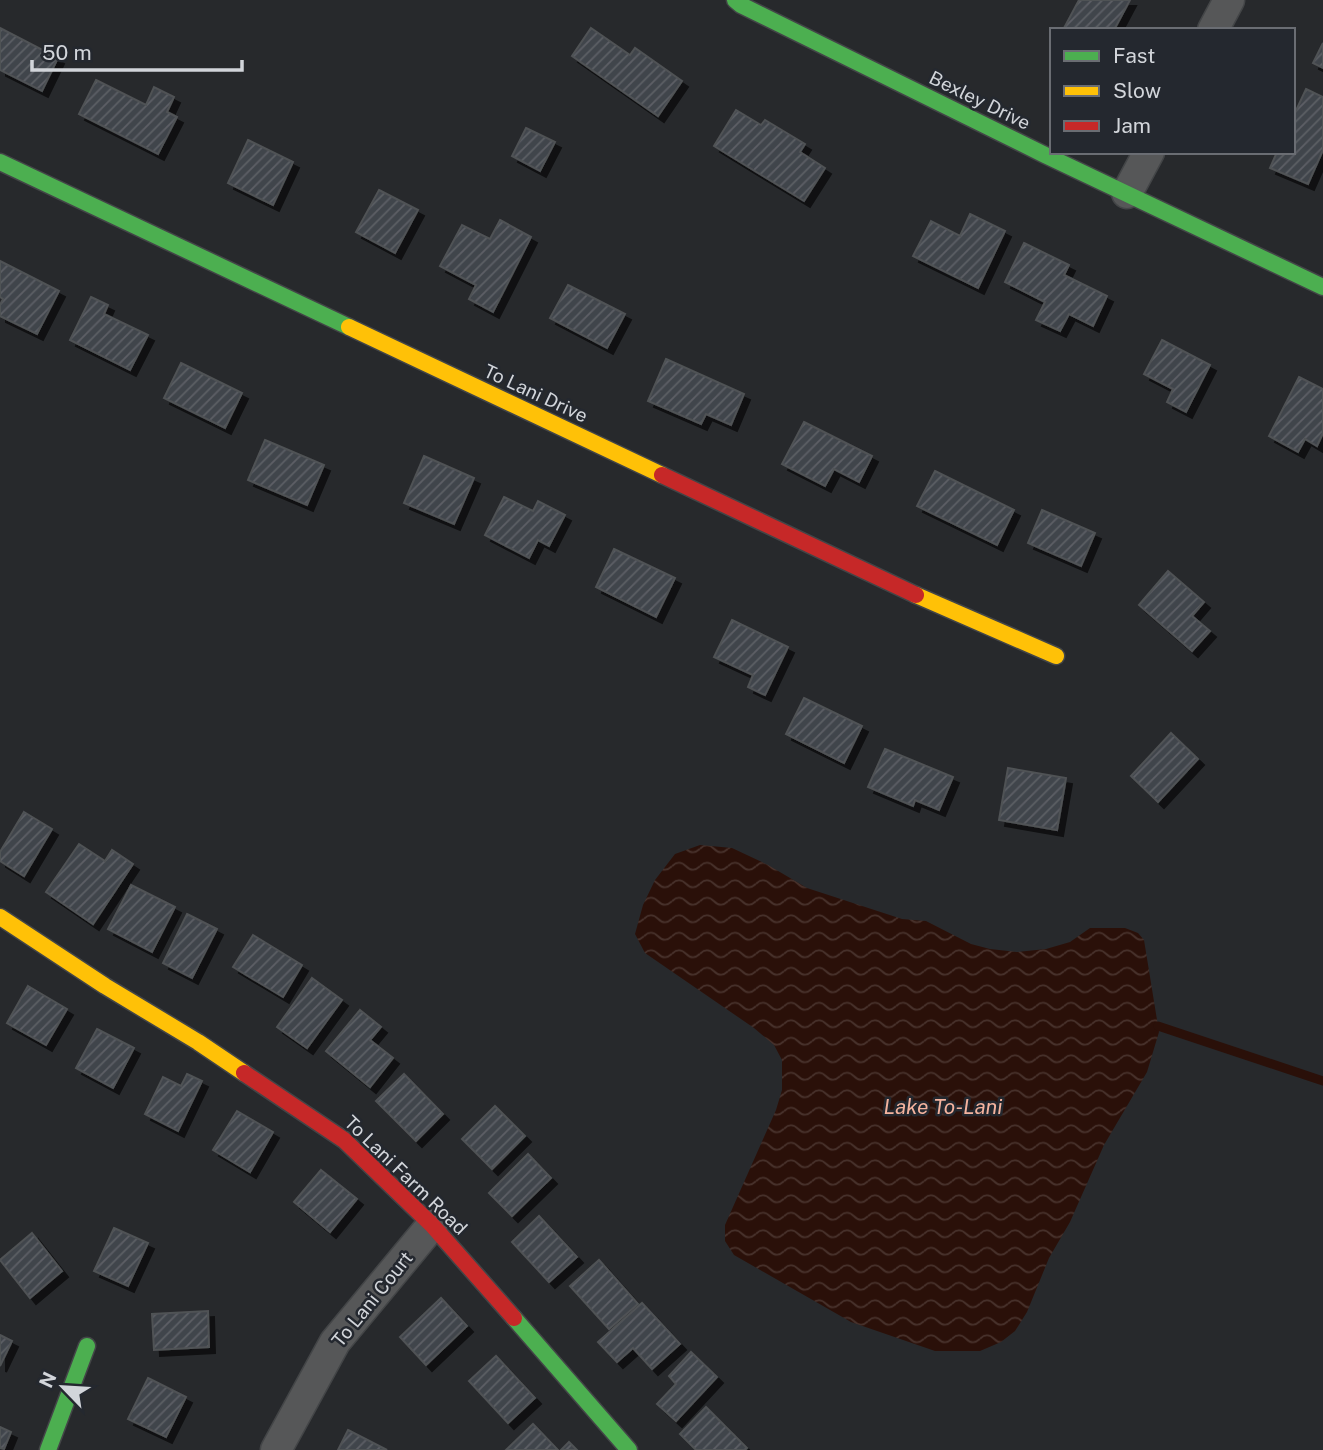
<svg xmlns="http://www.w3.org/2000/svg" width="1323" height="1450" font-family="'Public Sans',sans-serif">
<defs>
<pattern id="water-waves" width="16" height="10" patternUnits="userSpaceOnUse" patternTransform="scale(1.75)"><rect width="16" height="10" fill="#2a1009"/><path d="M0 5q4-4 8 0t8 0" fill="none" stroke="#48322c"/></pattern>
<pattern id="building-hatch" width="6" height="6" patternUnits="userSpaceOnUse" patternTransform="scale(1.75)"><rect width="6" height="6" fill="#41454c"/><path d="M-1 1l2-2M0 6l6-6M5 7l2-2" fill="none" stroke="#5c5f65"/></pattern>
<filter id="shadow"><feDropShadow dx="6" dy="6" stdDeviation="0" flood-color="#0009"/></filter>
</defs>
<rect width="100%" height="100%" fill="#27292c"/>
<polygon fill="url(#water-waves)" points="700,845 732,848 768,865 807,888 902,919 926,921 971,944 990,949 1017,952 1046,949 1070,942 1090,928 1125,928 1138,933 1144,940 1159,1032 1147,1072 1104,1145 1070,1222 1049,1258 1027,1312 1015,1331 1001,1342 980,1351 935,1351 851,1322 734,1255 725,1241 725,1225 776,1110 782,1090 782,1060 774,1045 754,1028 645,953 635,934 643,905 655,880 675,854"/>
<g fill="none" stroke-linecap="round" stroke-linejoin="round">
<polyline stroke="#2a1009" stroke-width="9" points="1158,1026 1323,1081"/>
</g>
<g fill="url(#building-hatch)" stroke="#505255" stroke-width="2" filter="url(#shadow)">
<polygon points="1079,0 1130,0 1114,30 1063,30"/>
<polygon points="0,28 58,58 42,91 0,70"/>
<polygon points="591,28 630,55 635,48 682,81 658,116 572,56"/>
<polygon points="1323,43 1323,68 1313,63"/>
<polygon points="96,80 146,105 154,87 174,97 167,112 177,117 158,154 79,114"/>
<polygon points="1306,89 1323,97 1323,150 1308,184 1270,168 1277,152 1293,152 1293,117"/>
<polygon points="736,110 761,125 765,120 805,144 800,152 825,168 804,201 714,146"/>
<polygon points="526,128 555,142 540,171 512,156"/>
<polygon points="248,140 293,162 273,205 228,183"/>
<polygon points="379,190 418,210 395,253 356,232"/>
<polygon points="970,214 1005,231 978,288 913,256 931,221 960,236"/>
<polygon points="500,220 531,237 493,312 469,299 476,285 440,266 462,225 490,239"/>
<polygon points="1024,243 1069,265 1064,275 1107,296 1093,326 1069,314 1060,331 1036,320 1045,302 1005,282"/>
<polygon points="0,261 59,291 37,334 0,316 0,305 3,299 0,297"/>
<polygon points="568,285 625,314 607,348 550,318"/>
<polygon points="91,297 108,305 104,314 148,335 130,370 70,340"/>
<polygon points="1162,340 1210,365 1186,412 1167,402 1173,389 1144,374"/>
<polygon points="666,359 744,394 731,425 706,414 701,424 648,401"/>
<polygon points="181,363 242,393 225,428 164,398"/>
<polygon points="1299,377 1323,389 1323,433 1317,446 1305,439 1298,452 1269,436"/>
<polygon points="804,422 872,456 859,482 834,469 825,486 782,464"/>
<polygon points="265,440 324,465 307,505 248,480"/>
<polygon points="424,456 474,478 454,524 404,503"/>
<polygon points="935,471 1014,510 997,545 917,506"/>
<polygon points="504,497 533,511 538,501 565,515 549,546 538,540 529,558 485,535"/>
<polygon points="1042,510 1095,533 1081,566 1028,543"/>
<polygon points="614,549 675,578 656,617 596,587"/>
<polygon points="1168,571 1204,602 1192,616 1210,631 1192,651 1139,605"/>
<polygon points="732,620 788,647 765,695 748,687 753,675 714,657"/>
<polygon points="804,698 862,726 844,763 786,734"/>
<polygon points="1171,733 1198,759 1158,802 1131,776"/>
<polygon points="885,749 953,777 939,810 915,800 913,806 868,787"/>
<polygon points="1008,768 1066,778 1057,830 999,820"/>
<polygon points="24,812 52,829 24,876 0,861 0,852"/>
<polygon points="79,844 105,861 112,850 133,864 93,924 46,892"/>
<polygon points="131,885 175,907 152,952 108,929"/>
<polygon points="187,914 217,929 192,978 163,963"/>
<polygon points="253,935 302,965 283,997 233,967"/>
<polygon points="312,978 342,1000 307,1048 277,1027"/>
<polygon points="28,986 67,1009 46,1045 7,1023"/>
<polygon points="360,1010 381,1027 370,1040 393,1058 370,1087 326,1051"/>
<polygon points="97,1029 134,1048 113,1088 76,1068"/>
<polygon points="187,1074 202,1081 178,1131 145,1114 163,1077 181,1086"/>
<polygon points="404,1074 443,1114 416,1141 376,1101"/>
<polygon points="495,1106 525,1136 492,1169 462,1139"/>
<polygon points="237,1111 273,1132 250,1172 213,1150"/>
<polygon points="528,1154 551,1178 512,1216 489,1193"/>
<polygon points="321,1170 357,1199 330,1232 294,1202"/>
<polygon points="539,1216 577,1257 549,1282 512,1242"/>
<polygon points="114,1228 148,1243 128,1286 94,1271"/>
<polygon points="32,1233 62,1271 30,1298 0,1260"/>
<polygon points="599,1260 638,1304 609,1329 570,1286"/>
<polygon points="441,1298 467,1326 426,1365 400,1337"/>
<polygon points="642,1303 680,1344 652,1369 633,1348 617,1362 598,1342"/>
<polygon points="208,1311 209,1347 154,1350 152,1314"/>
<polygon points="0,1335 12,1341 0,1366"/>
<polygon points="691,1352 717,1377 676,1421 657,1404 676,1384 669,1376"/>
<polygon points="496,1356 535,1398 508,1423 469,1381"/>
<polygon points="148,1378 186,1397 166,1437 128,1419"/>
<polygon points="706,1407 747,1448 745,1450 696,1450 680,1434"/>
<polygon points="533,1424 558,1450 506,1450"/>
<polygon points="0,1427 11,1432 4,1449 0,1448"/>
<polygon points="348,1430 387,1450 338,1450"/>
<polygon points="569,1442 577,1450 561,1450"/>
</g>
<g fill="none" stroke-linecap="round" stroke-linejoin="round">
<defs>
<g id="street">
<polyline points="1213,30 1229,0"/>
<polyline points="1127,193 1149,152"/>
<polyline points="276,1450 335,1342 432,1225"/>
</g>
<g id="fast">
<polyline points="735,0 741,5 1045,155 1323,287"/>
<polyline points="0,162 349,327"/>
<polyline points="514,1318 629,1450"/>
<polyline points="48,1450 87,1346"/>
</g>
<g id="slow">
<polyline points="349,327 662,475"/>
<polyline points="916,595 1056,656"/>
<polyline points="0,917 105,986 198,1042 244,1073"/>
</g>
<g id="jam">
<polyline points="662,475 916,595"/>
<polyline points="244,1073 344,1140 432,1225 514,1318"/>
</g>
</defs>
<use href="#street" stroke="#434547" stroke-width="33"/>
<use href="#fast" stroke="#434547" stroke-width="19"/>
<use href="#slow" stroke="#434547" stroke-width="19"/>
<use href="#jam" stroke="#434547" stroke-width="19"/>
<use href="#street" stroke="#565758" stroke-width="30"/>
<use href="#fast" stroke="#4caf50" stroke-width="16"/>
<use href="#slow" stroke="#ffc107" stroke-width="16"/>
<use href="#jam" stroke="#c62828" stroke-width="16"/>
</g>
<g text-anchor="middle" stroke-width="5" stroke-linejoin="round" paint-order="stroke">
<g font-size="19" fill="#d2d5da" stroke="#24282f">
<text transform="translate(980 100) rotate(26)" y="7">Bexley Drive</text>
<text transform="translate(536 393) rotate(25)" y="7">To Lani Drive</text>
<text transform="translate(406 1175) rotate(44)" y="7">To Lani Farm Road</text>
<text transform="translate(372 1299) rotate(-51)" y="7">To Lani Court</text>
</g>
<g font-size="21" font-style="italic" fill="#f4b39e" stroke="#24282f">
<text x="943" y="1114">Lake To-Lani</text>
</g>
</g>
<rect x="1050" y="28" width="245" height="126" fill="#24282f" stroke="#6a6d73" stroke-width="2"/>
<rect x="1064" y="51" width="35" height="10" fill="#4caf50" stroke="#6a6d73" stroke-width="2"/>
<text x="1113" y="63" font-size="21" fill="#d2d5da">Fast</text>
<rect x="1064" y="86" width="35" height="10" fill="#ffc107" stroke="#6a6d73" stroke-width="2"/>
<text x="1113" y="98" font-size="21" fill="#d2d5da">Slow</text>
<rect x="1064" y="121" width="35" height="10" fill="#c62828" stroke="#6a6d73" stroke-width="2"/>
<text x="1113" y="133" font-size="21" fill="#d2d5da">Jam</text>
<g transform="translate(63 1387) rotate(295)" stroke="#24282f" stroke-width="5" paint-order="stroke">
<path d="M0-5L12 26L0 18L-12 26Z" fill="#d2d5da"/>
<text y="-10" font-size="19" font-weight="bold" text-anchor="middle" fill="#d2d5da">N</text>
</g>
<path d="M32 60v10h210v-10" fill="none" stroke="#d2d5da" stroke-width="3.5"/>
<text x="42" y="60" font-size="21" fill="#d2d5da" stroke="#24282f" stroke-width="5" paint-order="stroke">50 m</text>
</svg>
